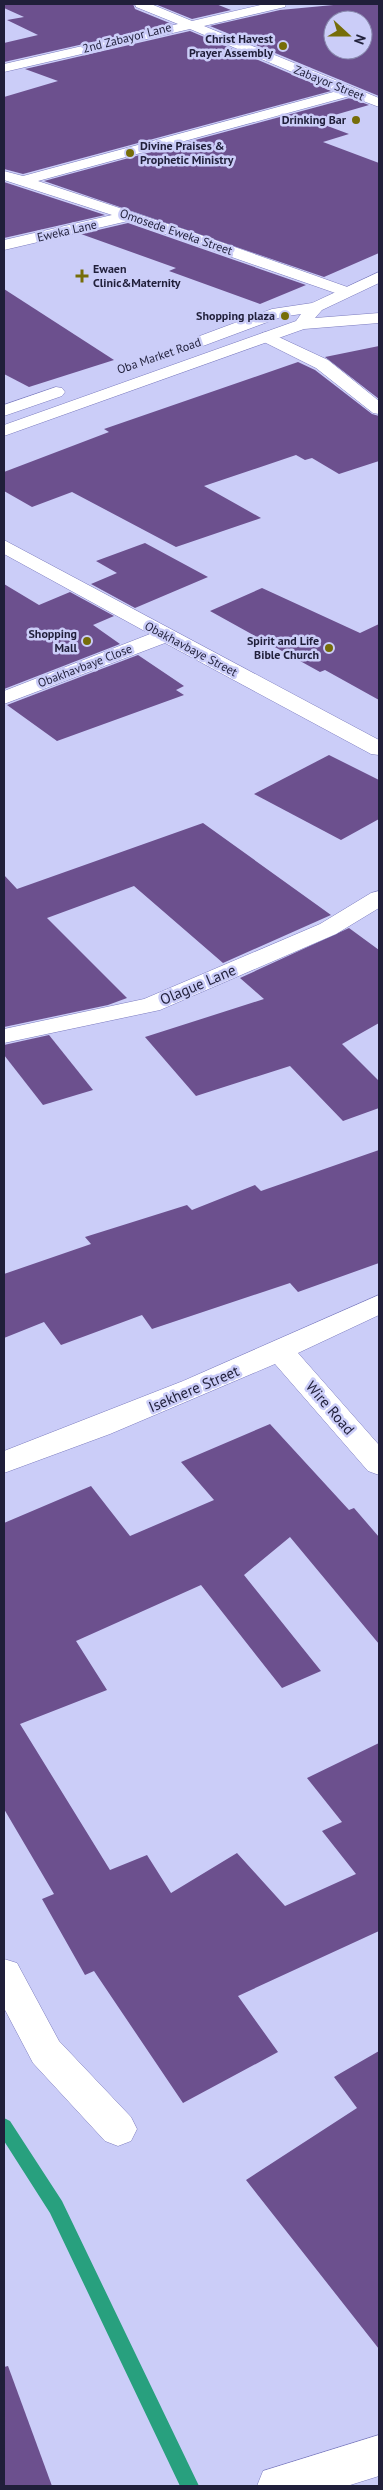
<svg xmlns="http://www.w3.org/2000/svg" width="383" height="2490" font-family="'PT Sans',sans-serif">
<rect width="100%" height="100%" fill="#cbcdf8"/>
<g fill="none" stroke-linecap="round" stroke-linejoin="round">
<polygon fill="#28a07e" fill-rule="evenodd" points="4,2118 10,2121 62,2201 199,2486 180,2486 50,2213 4,2141"/>
</g>
<g fill="#6c508e" fill-rule="evenodd">
<polygon points="4,4 133,4 135,9 172,24 4,62 4,43 38,35 7,20 24,17 4,8"/>
<polygon points="155,4 216,4 231,10 192,19"/>
<path d="M344 4H379V96L210 26 280 10ZM333 20H363V50H333Z"/>
<polygon points="190,31 331,91 23,174 4,169 4,97 58,81 25,69"/>
<polygon points="350,98 369,105 314,121 349,134 323,142 379,163 379,253 324,277 44,181"/>
<polygon points="4,182 105,215 4,238"/>
<polygon points="128,223 306,285 260,304 169,271 176,268 81,234"/>
<polygon points="4,289 114,360 29,387 4,374"/>
<polygon points="379,346 379,399 325,357"/>
<polygon points="298,362 315,370 372,414 379,416 379,461 339,474 312,458 305,460 296,455 204,486 261,518 176,547 72,492 32,507 4,491 4,472 109,432 104,429"/>
<polygon points="145,543 208,577 135,608 91,584 117,573 96,561"/>
<polygon points="4,584 39,605 70,592 114,616 93,625 120,644 4,689"/>
<polygon points="262,588 360,633 379,624 379,700 325,670 320,672 210,611"/>
<polygon points="138,655 184,686 176,690 184,695 57,741 7,705"/>
<polygon points="329,755 379,780 379,819 341,840 254,794"/>
<polygon points="203,823 331,915 223,963 134,886 47,918 127,998 108,1005 4,1027 4,875 17,889"/>
<polygon points="349,928 379,950 379,1023 342,1044 379,1081 379,1108 343,1121 290,1066 196,1096 145,1037 264,999 240,978"/>
<polygon points="49,1035 93,1090 43,1105 4,1055 4,1045"/>
<polygon points="379,1150 379,1263 298,1292 290,1283 152,1329 142,1315 61,1345 44,1322 4,1338 4,1274 91,1244 85,1237 187,1205 192,1210 255,1185 261,1191"/>
<polygon points="270,1424 349,1510 354,1508 379,1537 379,1644 290,1537 244,1575 321,1671 282,1688 201,1585 76,1641 107,1690 20,1724 110,1870 147,1855 171,1893 237,1853 285,1906 356,1874 322,1831 342,1822 307,1778 379,1743 379,1931 238,1996 278,2052 183,2103 94,1971 85,1975 42,1899 54,1894 4,1809 4,1523 91,1486 130,1536 214,1500 181,1462"/>
<polygon points="379,2051 379,2349 246,2180 357,2108 334,2077"/>
<polygon points="8,2366 52,2486 4,2486 4,2367"/>
</g>
<g fill="none" stroke-linecap="round" stroke-linejoin="round">
<defs>
<g id="minor">
<polygon points="135,4 151,4 192,21 265,4 286,4 285,7 204,26 379,98 379,107 350,96 38,181 195,233 353,289 355,292 353,295 341,295 128,221 4,250 4,240 112,215 4,180 4,171 23,176 337,91 190,29 4,72 4,64 178,24 136,7"/>
<polygon points="268,332 328,360 379,401 379,414 373,413 316,368 262,341 260,337 262,333"/>
<polygon points="4,540 379,740 379,755 371,754 165,643 4,704 4,691 150,634 4,554"/>
<polygon points="379,891 379,908 336,934 160,1010 4,1043 4,1029 144,999 320,924 371,893"/>
<polygon points="379,1295 379,1315 298,1353 379,1445 379,1475 368,1471 275,1364 110,1434 4,1473 4,1451 183,1381"/>
<polygon points="4,1959 17,1963 59,2041 131,2117 137,2129 131,2141 118,2146 105,2141 33,2063 4,2008"/>
<polygon points="379,2435 379,2476 347,2486 257,2486 263,2471"/>
</g>
<g id="major">
<polygon points="379,272 379,283 322,310 315,318 379,313 379,323 304,329 4,436 4,425 296,321 301,314 281,317 203,346 197,345 195,341 197,337 272,309 312,303"/>
<polygon points="56,387 62,388 65,392 62,396 4,416 4,405"/>
</g>
</defs>
<use href="#minor" stroke="#7c7cbf" stroke-width="1"/>
<use href="#major" stroke="#7c7cbf" stroke-width="1"/>
<use href="#minor" fill="#fff" fill-rule="evenodd"/>
<use href="#major" fill="#fff" fill-rule="evenodd"/>
</g>
<g fill="#766d09" stroke="#cbcdf8" stroke-width="2">
<circle cx="283" cy="46" r="5"/>
<circle cx="356" cy="120" r="5"/>
<circle cx="130" cy="153" r="5"/>
<path d="M79.5 268.5h5v5h5v5h-5v5h-5v-5h-5v-5h5z"/>
<circle cx="285" cy="316" r="5"/>
<circle cx="87" cy="641" r="5"/>
<circle cx="329" cy="648" r="5"/>
</g>
<g text-anchor="middle" stroke-width="5" stroke-linejoin="round" paint-order="stroke">
<g font-size="12" fill="#201f3a" stroke="#cbcdf8">
<text transform="translate(127 38) rotate(-14)" y="4">2nd Zabayor Lane</text>
<text transform="translate(329 83) rotate(22)" y="4">Zabayor Street</text>
<text transform="translate(67 231) rotate(-13)" y="4">Eweka Lane</text>
<text transform="translate(176 232) rotate(19)" y="4">Omosede Eweka Street</text>
<text transform="translate(159 356) rotate(-19)" y="4">Oba Market Road</text>
<text transform="translate(191 649) rotate(28)" y="4">Obakhavbaye Street</text>
<text transform="translate(85 666) rotate(-21)" y="4">Obakhavbaye Close</text>
</g>
<g font-size="12" font-weight="bold" fill="#201f3a" stroke="#cbcdf8" text-anchor="end">
<text x="273" y="43">Christ Havest<tspan x="273" dy="14">Prayer Assembly</tspan></text>
<text x="346" y="124">Drinking Bar</text>
<text x="140" y="150" text-anchor="start">Divine Praises &amp;<tspan x="140" dy="14">Prophetic Ministry</tspan></text>
<text x="93" y="273" text-anchor="start">Ewaen<tspan x="93" dy="14">Clinic&amp;Maternity</tspan></text>
<text x="275" y="320">Shopping plaza</text>
<text x="77" y="638">Shopping<tspan x="77" dy="14">Mall</tspan></text>
<text x="319" y="645">Spirit and Life<tspan x="319" dy="14">Bible Church</tspan></text>
</g>
<g font-size="15" fill="#201f3a" stroke="#cbcdf8">
<text transform="translate(198 985) rotate(-23)" y="5">Olague Lane</text>
<text transform="translate(194 1389) rotate(-23)" y="5">Isekhere Street</text>
<text transform="translate(330 1408) rotate(49)" y="5">Wire Road</text>
</g>
</g>
<rect width="383" height="2490" fill="none" stroke="#201f3a" stroke-width="10"/>
<g transform="translate(348 35) rotate(111)"><circle r="24" fill="#cbcdf8" stroke="#8787ac"/>
<path d="M0-4L9 19L0 12L-9 19Z" fill="#766d09"/>
<text y="-8" font-size="14" font-weight="bold" text-anchor="middle" fill="#201f3a">N</text>
</g>
</svg>
